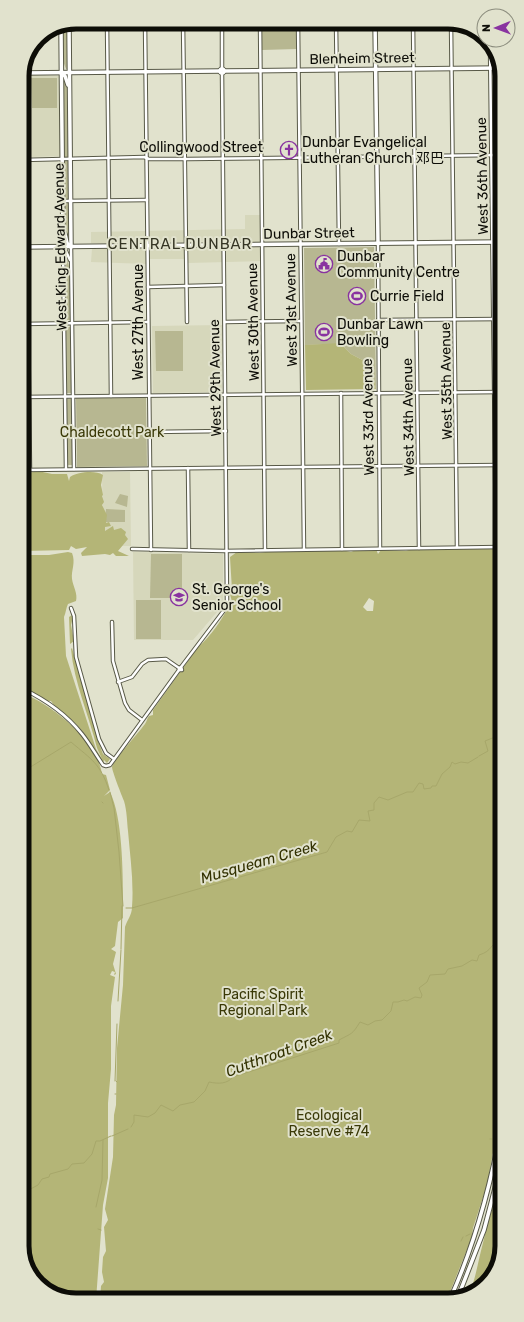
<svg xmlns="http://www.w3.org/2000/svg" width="524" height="1322" font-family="Rubik,'Noto Sans SC',sans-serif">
<rect width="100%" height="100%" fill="#e1e2cd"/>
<g fill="#d6d7bb">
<polygon points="28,75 59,76 61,156 29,157"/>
<polygon points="245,215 261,215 260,242 91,243 91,232 245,229"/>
<polygon points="259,247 261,250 261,261 188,263 187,259 147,259 147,264 91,262 92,249"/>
<polygon points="222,325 222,392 153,393 152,326"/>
<polygon points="102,472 130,472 131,546 103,546"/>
<polygon points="133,552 223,554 223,605 193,640 134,640"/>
</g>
<g fill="#b7b791">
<polygon points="262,22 296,22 297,49 262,50"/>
<polygon points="68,25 68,69 66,69 63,61 62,28"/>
<polygon points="63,77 68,86 68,96 69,156 64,158"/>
<polygon points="31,78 57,78 57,108 32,108"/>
<polygon points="69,159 69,199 64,199 64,161"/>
<polygon points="64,203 69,203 68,242 65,231"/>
<polygon points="374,247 376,389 370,364 351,354 341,344 305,345 304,248"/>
<polygon points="66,252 70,271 71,320 66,320"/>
<polygon points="66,327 71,327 72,393 67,393"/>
<polygon points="183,331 183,371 156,371 155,331"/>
<polygon points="146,397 147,466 77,467 76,398"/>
<rect x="67" y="399" width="5" height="66"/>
<polygon points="120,494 128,496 127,507 115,503"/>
<polygon points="106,509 125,510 125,522 105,522"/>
<polygon points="151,554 182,554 182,598 150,598"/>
<rect x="136" y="600" width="25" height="39"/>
</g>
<g fill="#b4b577" fill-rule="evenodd">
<polygon points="340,343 351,354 370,364 376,389 306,390 305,345"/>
<path d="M23 471 28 473 38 471 52 474H67L69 481 70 477C78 472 95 470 103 475L101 485 103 495 102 496 104 502 102 505 107 515 106 523 109 522 111 526 105 527V531L113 526 114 530 121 528 126 532 125 535 128 539 118 551 129 556H116L113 553 110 555 105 554 82 556 81 553 87 547 76 549 71 546 69 550 23 551Z"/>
<path d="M489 547 500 548 502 1105 487 1185 473 1228 472 1237 448 1297 100 1300 101 1286 104 1282 102 1272 103 1257 106 1251 104 1227 108 1220 105 1209 113 1157 114 1115 116 1105 117 1048 123 985 125 927C127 920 132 915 132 907 134 882 130 856 128 831 127 822 127 811 124 801 122 796 112 771 112 767 114 760 140 731 145 724 147 721 147 718 149 716L153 715V710L198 647C210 637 223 619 229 605L243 604 241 601 232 602 230 594 232 590 230 557 237 552 260 553 276 550 307 551 336 549 351 552 356 550 376 549 378 554 381 550 406 551 415 548 484 549ZM369 598 374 601 373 611H367L363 607Z"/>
<path d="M68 552 72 553C76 563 71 570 72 579 73 586 78 594 76 601L68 604C66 608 66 612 64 617L66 656 96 749 102 759 97 748C89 715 74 683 71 649L72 648 98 741 103 754 110 759 107 763 104 760 103 763C95 749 87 736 76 724 68 716 57 711 51 701H46L23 687V555H49Z"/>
<polygon points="72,615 73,617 71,625 74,641 70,644 69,617"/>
<path d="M23 693C53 706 97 740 102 774L106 775 110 790 104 796 110 792C124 820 123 885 123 918L118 922 115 946 111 949 116 952 113 964 116 974 114 975 115 972 112 971 110 975 115 977 111 1006V1069L108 1103V1178L103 1205 96 1300H72L43 1289 25 1263Z"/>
<path d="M502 1174V1247L491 1279 469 1294C476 1278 478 1261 483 1243 488 1220 496 1198 502 1174Z"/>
</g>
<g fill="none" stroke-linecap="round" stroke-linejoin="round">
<g stroke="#a7a76a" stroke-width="1">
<polyline points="479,756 488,751 485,741 495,737 495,729 501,721"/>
<path d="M24 771 71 742C92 760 100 763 109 790"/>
<polyline points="110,792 114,808 119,852 123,906"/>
<polyline points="102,802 103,803"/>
<polyline points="126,908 132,908 327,852 336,837 347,831 352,832 359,820 370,821 368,811 374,810 374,803 379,797 388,800 407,792 413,792 419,783 423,784 424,789 431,788 432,786 436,786 442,774 450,767 452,762 455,764 461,762 468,763 478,757"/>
<polyline points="121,949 122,906"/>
<polyline points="118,1001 121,950"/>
<polyline points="115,1081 117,1024"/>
<polyline points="116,1081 117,1082"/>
<polyline points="115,1094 116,1094"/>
<path d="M131 1127 134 1122V1115L148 1117 155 1113 161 1105 173 1111 180 1105 194 1102 205 1091 209 1082C219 1084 227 1084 233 1077L339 1043V1040C352 1033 352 1035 360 1022L368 1025 375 1021 382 1020 391 1011 393 1002H398L404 1000 407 1001 415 997 421 998 422 995 419 988 427 982 430 975 445 974 448 969 462 966 472 960 477 961 479 955C493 951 490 943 501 940"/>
<polyline points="112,1136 128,1129"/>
<polyline points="494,1138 496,1138"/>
<polyline points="490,1139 492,1139"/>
<polyline points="25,1192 38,1185 42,1179 49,1177 50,1174 68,1169 72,1164 84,1163 92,1154 96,1141 100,1141 111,1136"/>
<polyline points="96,1207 102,1180 103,1140"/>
<polyline points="494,1224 502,1224"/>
<polyline points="98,1229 101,1230"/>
<polyline points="466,1236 470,1234"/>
<polyline points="461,1241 463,1237"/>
</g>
<defs>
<g id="street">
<polyline points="107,22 111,396"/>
<polyline points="145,22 151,550"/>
<polyline points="183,22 187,322"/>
<polyline points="222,22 222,69"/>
<polyline points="260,22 265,549"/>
<polyline points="298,22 304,549"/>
<polyline points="336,22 339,244"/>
<polyline points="413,22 419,548"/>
<polyline points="451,22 457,547"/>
<polyline points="490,46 496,547"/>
<polyline points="25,66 30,470"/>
<polyline points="22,160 144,157 149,159 188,159 499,155"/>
<polyline points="63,201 147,200"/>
<polyline points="378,243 380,548"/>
<polyline points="63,247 66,469"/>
<polyline points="64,247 70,260"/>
<polyline points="71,247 74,469"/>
<polyline points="148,287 224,285"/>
<polyline points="378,320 500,319"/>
<polyline points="225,322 301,321"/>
<polyline points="23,324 147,322"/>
<polyline points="341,393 342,549"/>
<polyline points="23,397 500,392"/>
<polyline points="150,432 226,431"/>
<polyline points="188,468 189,550"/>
<polyline points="23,470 500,465"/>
<polyline points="132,549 224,551 500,547"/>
<polyline points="71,608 74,616 76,657 99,739 106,753 114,759"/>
<polyline points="112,622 113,661 125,703 129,710 142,720"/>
<polyline points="181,667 225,609 227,601 222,73"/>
<polygon points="181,667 182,670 179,670 179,668"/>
<polyline points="118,682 132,677 142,664 148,660 166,659 179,668"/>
<path d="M23 689C46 700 66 714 82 734 90 744 96 755 103 765L106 766 110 765 179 670"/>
</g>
<g id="secondary">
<polyline points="375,22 378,243"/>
<polyline points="69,25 71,247"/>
<polyline points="61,28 63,247"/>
<circle cx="222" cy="71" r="2"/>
<polyline points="224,71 499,68"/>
<polyline points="22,73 220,71"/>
<polyline points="61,73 65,76 68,85"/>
<polyline points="65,234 67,243 71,247"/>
<polyline points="22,247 500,242"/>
<path d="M451 1297C476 1241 491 1184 502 1124"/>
<polyline points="458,1297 484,1230 502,1162"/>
</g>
</defs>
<use href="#street" stroke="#585947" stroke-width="4.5"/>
<use href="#secondary" stroke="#585947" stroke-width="5.5"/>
<use href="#street" stroke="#fff" stroke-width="2.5"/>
<use href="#secondary" stroke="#fff" stroke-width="3.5"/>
</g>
<defs>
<symbol id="church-ring" viewBox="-11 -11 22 22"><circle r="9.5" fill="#e1e2cd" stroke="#8933a0" stroke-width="1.5"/><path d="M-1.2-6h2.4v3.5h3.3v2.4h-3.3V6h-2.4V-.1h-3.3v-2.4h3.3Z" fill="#8933a0"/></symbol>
<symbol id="civic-ring" viewBox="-11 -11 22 22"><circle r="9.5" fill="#e1e2cd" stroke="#8933a0" stroke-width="1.5"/><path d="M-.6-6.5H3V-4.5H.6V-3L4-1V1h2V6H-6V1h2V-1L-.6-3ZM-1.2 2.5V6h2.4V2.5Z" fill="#8933a0"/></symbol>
<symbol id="stadium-ring" viewBox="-11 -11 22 22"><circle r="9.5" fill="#e1e2cd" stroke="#8933a0" stroke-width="1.5"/><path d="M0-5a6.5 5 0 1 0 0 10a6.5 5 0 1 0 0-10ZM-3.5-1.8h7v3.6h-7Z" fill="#8933a0"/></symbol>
<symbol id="school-ring" viewBox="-11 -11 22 22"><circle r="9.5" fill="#e1e2cd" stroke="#8933a0" stroke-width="1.5"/><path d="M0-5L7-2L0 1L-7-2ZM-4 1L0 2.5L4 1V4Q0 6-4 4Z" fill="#8933a0"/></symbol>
</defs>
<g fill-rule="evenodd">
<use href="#church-ring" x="279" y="140" width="20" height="20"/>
<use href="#civic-ring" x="314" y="254" width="20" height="20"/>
<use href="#stadium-ring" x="347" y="286" width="20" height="20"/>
<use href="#stadium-ring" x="314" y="322" width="20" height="20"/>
<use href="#school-ring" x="169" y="587" width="20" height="20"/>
</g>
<g text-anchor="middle" stroke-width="4" stroke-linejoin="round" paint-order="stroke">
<g font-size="14" fill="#0d0d07" stroke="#e1e2cd">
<text transform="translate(362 58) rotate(-1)" y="5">Blenheim Street</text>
<text x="201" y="152">Collingwood Street</text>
<text transform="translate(482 176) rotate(-91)" y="5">West 36th Avenue</text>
<text transform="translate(309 233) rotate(-1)" y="5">Dunbar Street</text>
<text transform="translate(60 247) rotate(-91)" y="5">West King Edward Avenue</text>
<text transform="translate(291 310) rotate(-91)" y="5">West 31st Avenue</text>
<text transform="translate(138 322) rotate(-90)" y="5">West 27th Avenue</text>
<text transform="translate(253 322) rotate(-91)" y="5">West 30th Avenue</text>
<text transform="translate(215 378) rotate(-91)" y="5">West 29th Avenue</text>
<text transform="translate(446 381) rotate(-91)" y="5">West 35th Avenue</text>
<text transform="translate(368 417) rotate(-91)" y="5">West 33rd Avenue</text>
<text transform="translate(408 417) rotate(-91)" y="5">West 34th Avenue</text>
</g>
<g font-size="14" fill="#0d0d07" stroke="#e1e2cd" text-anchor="start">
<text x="302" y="147">Dunbar Evangelical<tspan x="302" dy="16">Lutheran Church 邓巴</tspan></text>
<text x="337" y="261">Dunbar<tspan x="337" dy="16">Community Centre</tspan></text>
<text x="370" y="301">Currie Field</text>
<text x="337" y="329">Dunbar Lawn<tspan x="337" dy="16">Bowling</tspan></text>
<text x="192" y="594">St. George's<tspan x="192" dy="16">Senior School</tspan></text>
</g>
<g font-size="14" fill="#3a3907" stroke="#e1e2cd">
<text x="112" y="437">Chaldecott Park</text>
<text x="263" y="999">Pacific Spirit<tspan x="263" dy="16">Regional Park</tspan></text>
<text x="329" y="1120">Ecological<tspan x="329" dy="16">Reserve #74</tspan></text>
</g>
<g font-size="15" letter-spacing="1" fill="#353524" stroke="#e1e2cd">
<text x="180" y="249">CENTRAL DUNBAR</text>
</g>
<g font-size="15" font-style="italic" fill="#323100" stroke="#e1e2cd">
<text transform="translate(259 862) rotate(-16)" y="5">Musqueam Creek</text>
<text transform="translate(279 1053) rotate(-20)" y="5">Cutthroat Creek</text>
</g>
</g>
<path d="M0 0H524V1322H0ZM76 29H448A47 47 0 0 1 495 76V1246A47 47 0 0 1 448 1293H76A47 47 0 0 1 29 1246V76A47 47 0 0 1 76 29Z" fill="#e1e2cd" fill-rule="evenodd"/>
<path fill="none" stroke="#0d0d07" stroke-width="5" d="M76 29H448A47 47 0 0 1 495 76V1246A47 47 0 0 1 448 1293H76A47 47 0 0 1 29 1246V76A47 47 0 0 1 76 29Z"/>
<g transform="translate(496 28) rotate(269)"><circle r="19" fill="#e1e2cd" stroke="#8c8d7e"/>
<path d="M0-3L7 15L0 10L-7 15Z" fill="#8933a0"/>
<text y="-6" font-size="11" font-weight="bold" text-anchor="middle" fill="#0d0d07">N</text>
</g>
</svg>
